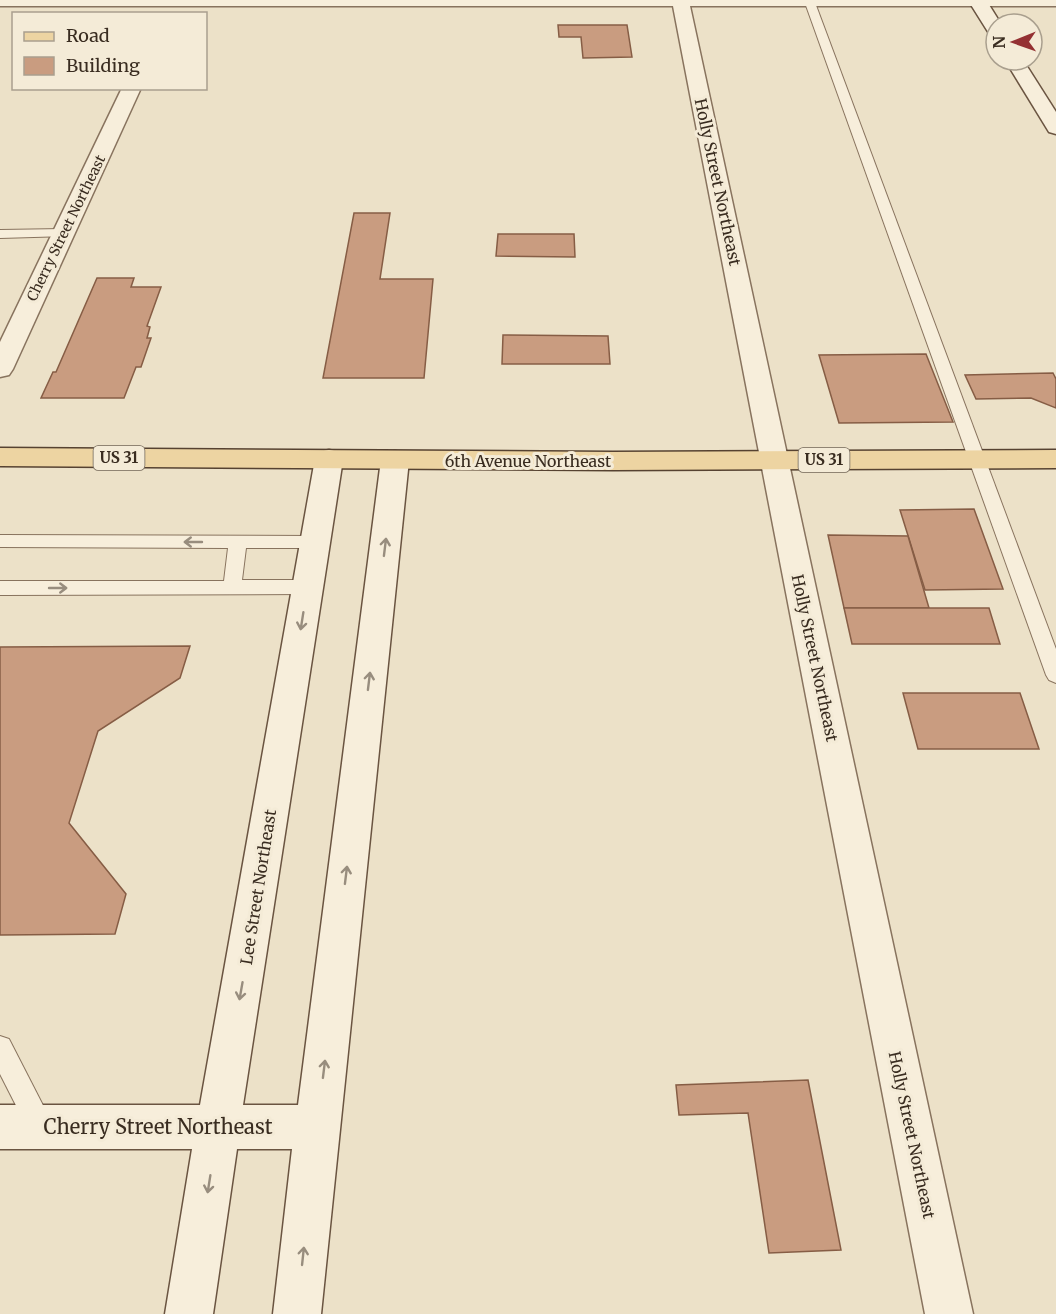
<svg xmlns="http://www.w3.org/2000/svg" width="1056" height="1314" font-family="Merriweather,serif">
<rect width="100%" height="100%" fill="#ece1c8"/>
<g fill="#c99c80" stroke="#865d45" stroke-width="1.5">
<polygon points="558,25 627,25 632,57 583,58 581,37 559,37"/>
<polygon points="354,213 390,213 380,279 433,279 424,378 323,378"/>
<polygon points="498,234 574,234 575,257 496,256"/>
<polygon points="97,278 134,278 131,287 161,287 147,326 150,327 147,338 151,338 141,367 136,367 124,398 41,398 53,372 56,372"/>
<polygon points="503,335 608,336 610,364 502,364"/>
<polygon points="926,354 953,422 839,423 819,355"/>
<polygon points="1053,373 1056,379 1056,408 1031,398 976,399 965,375"/>
<polygon points="974,509 1003,589 925,590 900,510"/>
<polygon points="828,535 908,536 929,608 844,608"/>
<polygon points="844,608 989,608 1000,644 852,644"/>
<polygon points="190,646 180,678 98,731 69,823 126,894 115,934 0,935 0,647"/>
<polygon points="903,693 1020,693 1039,749 918,749"/>
<polygon points="808,1080 841,1250 769,1253 748,1113 679,1115 676,1085"/>
</g>
<g fill="none" stroke-linecap="round" stroke-linejoin="round">
<defs>
<g id="lane">
<polygon points="804,0 814,0 1056,649 1056,683 1049,680 1046,675"/>
<polygon points="63,229 68,230 70,233 68,236 0,238 0,230"/>
<polygon points="0,535 315,536 321,538 324,542 321,546 315,548 246,548 242,580 308,580 315,582 317,587 315,592 308,594 0,595 0,581 224,581 228,548 0,547"/>
<polygon points="0,1036 9,1039 50,1119 54,1128 50,1137 41,1141 32,1137 0,1074"/>
</g>
<g id="street">
<polygon points="0,0 1056,0 1056,6 690,6 973,1314 925,1314 673,6 0,6"/>
<polygon points="122,88 141,88 13,369 9,375 0,377 0,342"/>
</g>
<g id="secondary">
<polygon points="968,0 986,0 1001,24 996,24 996,36 990,35"/>
<polygon points="1005,60 1023,60 1056,112 1056,134 1049,132"/>
<polygon points="329,450 339,452 343,459 243,1105 298,1105 381,460 385,453 395,451 405,453 409,460 321,1314 273,1314 292,1149 237,1149 213,1314 165,1314 192,1149 0,1149 0,1105 200,1105 315,459 319,452"/>
</g>
<polygon id="primary" points="0,448 613,452 1056,450 1056,468 613,470 0,466"/>
</defs>
<use href="#lane" stroke="#88735e" stroke-width="2"/>
<use href="#street" stroke="#88735e" stroke-width="3"/>
<use href="#secondary" stroke="#6a5441" stroke-width="3"/>
<use href="#primary" stroke="#564231" stroke-width="3"/>
<use href="#lane" fill="#f7eedb" fill-rule="evenodd"/>
<use href="#street" fill="#f7eedb" fill-rule="evenodd"/>
<use href="#secondary" fill="#f7eedb" fill-rule="evenodd"/>
<use href="#primary" fill="#edd4a2" fill-rule="evenodd"/>
</g>
<defs><path id="oneway-shaft" d="M-6 0H5M1.5-3L5.5 0L1.5 3" fill="none" stroke-width="1.6" stroke-linecap="round" stroke-linejoin="round" transform="scale(1.5)"/></defs>
<g stroke="#988d7e">
<use href="#oneway-shaft" transform="translate(193 542) rotate(-180)"/>
<use href="#oneway-shaft" transform="translate(385 547) rotate(-83)"/>
<use href="#oneway-shaft" transform="translate(58 588)"/>
<use href="#oneway-shaft" transform="translate(302 621) rotate(99)"/>
<use href="#oneway-shaft" transform="translate(369 681) rotate(-83)"/>
<use href="#oneway-shaft" transform="translate(346 875) rotate(-83)"/>
<use href="#oneway-shaft" transform="translate(241 991) rotate(100)"/>
<use href="#oneway-shaft" transform="translate(324 1069) rotate(-83)"/>
<use href="#oneway-shaft" transform="translate(209 1184) rotate(99)"/>
<use href="#oneway-shaft" transform="translate(303 1256) rotate(-84)"/>
</g>
<g text-anchor="middle" stroke-width="6" stroke-linejoin="round" paint-order="stroke">
<g font-size="14" fill="#392c20" stroke="#f4ebd7">
<text transform="translate(66 228) rotate(-64)" y="5">Cherry Street Northeast</text>
</g>
<g fill="#f4ebd7" stroke="#716557" stroke-width="1.5">
<rect x="93.5" y="446" width="51" height="24" rx="4.5"/>
<rect x="798.5" y="448" width="51" height="24" rx="4.5"/>
</g>
<g font-size="15" font-weight="bold" fill="#392c20">
<text x="119" y="463">US 31</text>
<text x="824" y="465">US 31</text>
</g>
<g font-size="16" fill="#392c20" stroke="#f4ebd7">
<text transform="translate(718 182) rotate(78)" y="6">Holly Street Northeast</text>
<text x="528" y="467">6th Avenue Northeast</text>
<text transform="translate(815 658) rotate(78)" y="6">Holly Street Northeast</text>
<text transform="translate(258 887) rotate(-81)" y="6">Lee Street Northeast</text>
<text transform="translate(912 1135) rotate(78)" y="6">Holly Street Northeast</text>
</g>
<g font-size="20" fill="#392c20" stroke="#f4ebd7">
<text x="158" y="1134">Cherry Street Northeast</text>
</g>
</g>
<rect x="12" y="12" width="195" height="78" fill="#f4ebd7" stroke="#a99f8e" stroke-width="1.5"/>
<rect x="24" y="32" width="30" height="9" fill="#edd4a2" stroke="#a99f8e" stroke-width="1.5"/>
<text x="66" y="42" font-size="18" fill="#392c20">Road</text>
<rect x="24" y="57" width="30" height="18" fill="#c99c80" stroke="#a99f8e" stroke-width="1.5"/>
<text x="66" y="72" font-size="18" fill="#392c20">Building</text>
<g transform="translate(1014 42) rotate(269)"><circle r="28" fill="#f4ebd7" stroke="#a99f8e" stroke-width="1.5"/>
<path d="M0-4.5L10 22L0 15L-10 22Z" fill="#943133"/>
<text y="-9" font-size="16" font-weight="bold" text-anchor="middle" fill="#392c20">N</text>
</g>
</svg>
